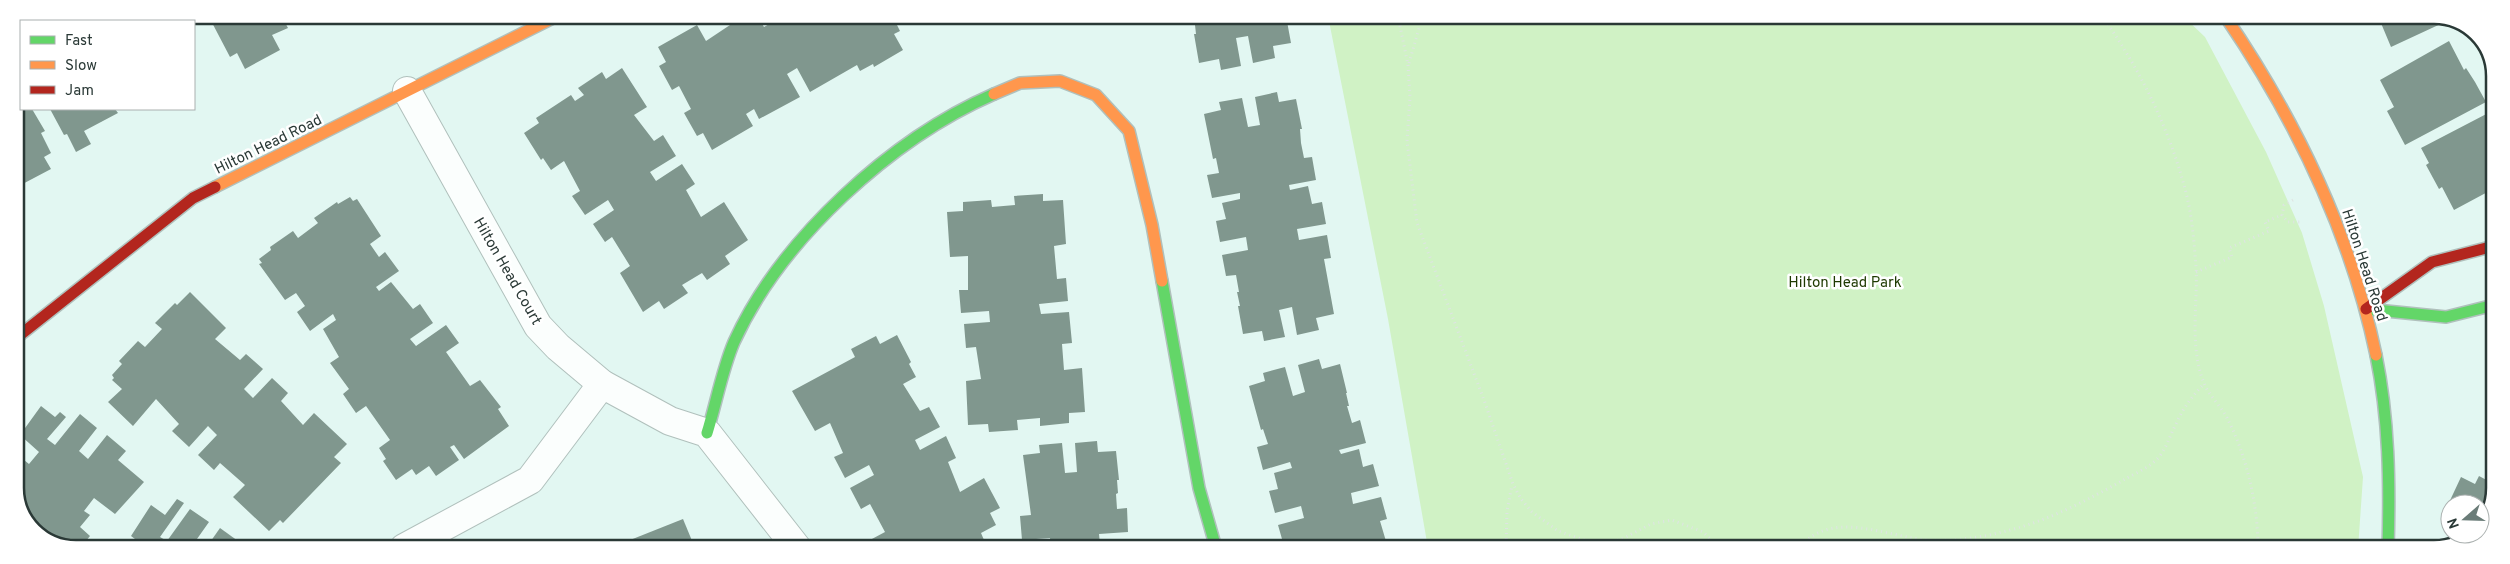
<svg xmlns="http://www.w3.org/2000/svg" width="2510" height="564" font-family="Overpass,sans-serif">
<rect width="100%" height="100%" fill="#e2f7f2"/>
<polygon fill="#d0f2c5" points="1328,16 2183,16 2205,37 2266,152 2302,233 2324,306 2363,477 2358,549 1428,548 1388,319"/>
<g fill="#80978e">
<polygon points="103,15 184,15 187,21 106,21"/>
<polygon points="208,15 281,15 288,28 272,35 280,50 245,69 237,53 230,57"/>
<polygon points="729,15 757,15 764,27 771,23 767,15 892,15 900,31 894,34 903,50 874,67 873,64 860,71 857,65 810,92 797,68 787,74 800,97 759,119 754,109 746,114 753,126 712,150 703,133 697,136 684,113 691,109 679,86 672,90 659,66 666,62 658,47 697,25 706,41 733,23"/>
<polygon points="933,15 959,15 937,25"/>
<polygon points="1194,16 1286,16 1291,43 1273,46 1275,58 1253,63 1248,36 1236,38 1241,66 1221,70 1219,59 1199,63 1194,34 1196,34"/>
<polygon points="2378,16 2447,16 2453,20 2448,23 2447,21 2391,47"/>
<polygon points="2449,41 2464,70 2466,68 2475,82 2486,102 2405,145 2387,111 2394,107 2380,80"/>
<polygon points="622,68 647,107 634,115 654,141 663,135 676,156 650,172 656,181 682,164 695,184 686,190 701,217 724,202 748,240 725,256 730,264 707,280 702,273 682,285 688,293 664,309 659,301 643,312 620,273 630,266 612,237 605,242 593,224 614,210 608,200 585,215 572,196 580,191 564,161 551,170 543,158 541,160 524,133 539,123 536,118 571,95 575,101 584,95 578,88 602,72 606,79"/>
<polygon points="16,79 21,88 21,109 32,109 45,131 41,133 51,153 44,157 51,169 15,188"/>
<polygon points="1277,92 1279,102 1296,99 1302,129 1300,129 1301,143 1304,158 1312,157 1316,180 1289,185 1290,190 1308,186 1312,204 1322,202 1326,224 1297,229 1299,240 1327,235 1331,258 1324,259 1334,314 1316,318 1319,330 1297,335 1292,307 1279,310 1285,337 1264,341 1262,331 1243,334 1238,306 1240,306 1237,292 1239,292 1236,275 1226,276 1222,255 1248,250 1246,237 1220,242 1216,221 1226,219 1222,203 1240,199 1240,193 1212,198 1207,175 1219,173 1216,158 1213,159 1204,114 1221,110 1219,102 1242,98 1248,127 1260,125 1255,97"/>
<polygon points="50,109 115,109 118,113 84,131 91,144 76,152 67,134 64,135"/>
<polygon points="2494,110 2495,188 2454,210 2442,187 2439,189 2426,165 2429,163 2421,148"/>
<polygon points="1043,194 1043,201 1063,200 1066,244 1054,246 1057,279 1066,278 1068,301 1039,304 1041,314 1069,312 1072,343 1062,344 1064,370 1082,368 1085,412 1069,413 1069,423 1040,426 1040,418 1017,420 1018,430 989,432 988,424 968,425 966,381 981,379 976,347 966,348 964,324 990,322 989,311 961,313 959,290 968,290 968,256 950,257 947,212 963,211 963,202 991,200 992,207 1015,205 1014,196"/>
<polygon points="350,197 353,201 357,199 381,236 370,244 379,257 385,252 399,271 376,287 379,291 391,282 413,309 420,304 433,323 410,339 416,346 446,325 459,343 446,352 470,386 480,380 501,407 498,409 509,426 464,459 454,445 450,447 459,460 436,476 429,466 416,475 412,469 396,480 383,461 386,459 379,448 390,440 366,406 356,413 343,394 349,389 330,363 339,357 323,329 336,320 333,314 310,331 297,312 305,306 296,293 285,300 259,264 262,263 259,259 271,250 270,247 293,231 298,238 318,223 314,218 337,202 338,204"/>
<polygon points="190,292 226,328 215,339 240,360 246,354 263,369 244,389 253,398 272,378 288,393 281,401 303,425 314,413 347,444 334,457 341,463 283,523 280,520 269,531 233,497 245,485 220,463 214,470 198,455 217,435 208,426 189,447 172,431 179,424 156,399 133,426 108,402 122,389 112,380 114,378 112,375 122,364 119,361 138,341 145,347 162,329 155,323 175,303 177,305"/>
<polygon points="897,335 911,362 909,364 916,377 903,384 920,411 929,407 940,427 915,440 920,450 946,436 956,458 948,462 960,492 984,478 1000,508 990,513 996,525 981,533 984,540 969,548 957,548 956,546 952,548 874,548 870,540 885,532 870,504 861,509 850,488 874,475 869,465 845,478 834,457 843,453 830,423 815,431 792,391 855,357 851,349 876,336 880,344"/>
<polygon points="1319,359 1322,369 1340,364 1347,393 1346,393 1349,406 1347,406 1352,423 1360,420 1366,443 1339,450 1341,454 1359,449 1363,467 1373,464 1379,486 1351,493 1353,504 1381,497 1387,519 1380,521 1388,548 1295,548 1293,543 1284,546 1278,525 1304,518 1301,506 1275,513 1269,491 1278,489 1274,473 1292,468 1290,462 1263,470 1257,447 1268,444 1263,429 1261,430 1249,386 1265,381 1263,373 1285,367 1293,396 1305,392 1298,365"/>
<polygon points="41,406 55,417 60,412 66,417 47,439 55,445 80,414 97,428 79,451 88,459 107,435 126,451 118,460 144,482 115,514 94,498 84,511 90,515 80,527 90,536 80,548 67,548 51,535 48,539 30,529 15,496 15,470 24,460 29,464 39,452 20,435"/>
<polygon points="1097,441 1098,452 1116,451 1119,480 1117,480 1118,493 1116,494 1117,509 1127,508 1128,532 1099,534 1100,544 1130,542 1130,548 1051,548 1050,538 1022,540 1020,516 1031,515 1023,455 1040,453 1039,445 1062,443 1065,473 1077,472 1075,443"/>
<polygon points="2479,476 2494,484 2494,501 2480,523 2480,504 2450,504 2450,511 2446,509 2461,477 2475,484"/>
<polygon points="177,499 184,503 160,537 167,541 190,509 209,522 192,546 195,548 147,548 131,536 151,505 165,515"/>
<polygon points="683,519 695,548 610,548"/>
<polygon points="220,528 238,541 233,548 206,548"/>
</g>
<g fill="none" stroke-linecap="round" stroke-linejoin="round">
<defs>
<g id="street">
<polyline points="407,91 538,326 558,347 602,384 670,421 707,433 797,548"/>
<polyline points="404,548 530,480 602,384"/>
</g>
<g id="fast">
<polyline points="1162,281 1199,488 1216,548"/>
<polyline points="2366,309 2446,317 2494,305"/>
<path d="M2376 355C2389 419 2390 483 2388 549"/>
<path d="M707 433C716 404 722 370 734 342 781 239 891 139 994 94"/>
</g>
<g id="slow">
<path d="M2225 16C2296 120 2350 231 2376 355"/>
<polyline points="994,94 1020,83 1060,81 1096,95 1129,131 1152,225 1162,281"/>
<polyline points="215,187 559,15"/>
</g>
<g id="jam">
<polyline points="2366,309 2432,262 2494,246"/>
<polyline points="15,339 193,198 215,187"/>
</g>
</defs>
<use href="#street" stroke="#b0c0bc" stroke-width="30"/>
<use href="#fast" stroke="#b0c0bc" stroke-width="14"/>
<use href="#slow" stroke="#b0c0bc" stroke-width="14"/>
<use href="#jam" stroke="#b0c0bc" stroke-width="14"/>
<g stroke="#dee4e3" stroke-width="3" stroke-dasharray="1 4" stroke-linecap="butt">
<polyline points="1398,16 1408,65 1410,97 1407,141 1417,223 1484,400 1513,484 1521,499 1532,512 1558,531 1596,544 1603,544 1622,539 1651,524 1672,520 1703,532 1721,549"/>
<path d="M2102 16C2139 67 2169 128 2185 189 2192 214 2194 241 2196 267 2198 305 2189 347 2204 383 2209 396 2221 406 2227 418 2247 456 2258 506 2258 549"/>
<polyline points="1409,63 1420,25 1420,16"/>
<polyline points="2293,200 2284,205 2282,215 2288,222 2301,222"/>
<polyline points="2196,272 2232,257 2229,248 2269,231 2265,222 2282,215"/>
<polyline points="1506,549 1507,511 1512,485"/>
<path d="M1798 549C1832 507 1887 538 1930 540 1954 541 1979 538 2002 532 2044 523 2090 499 2127 478 2138 472 2150 467 2159 457 2167 447 2170 435 2176 424 2183 408 2192 396 2204 384"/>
</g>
<use href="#street" stroke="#fbfefd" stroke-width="28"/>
<use href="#fast" stroke="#63d668" stroke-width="11"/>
<use href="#slow" stroke="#ff974d" stroke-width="11"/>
<use href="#jam" stroke="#b3261e" stroke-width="11"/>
</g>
<g text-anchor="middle" stroke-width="5" stroke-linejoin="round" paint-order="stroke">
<g font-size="15" fill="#2a3936" stroke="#fff">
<text transform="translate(268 144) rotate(-26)" y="5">Hilton Head Road</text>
<text transform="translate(2365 265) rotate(72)" y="5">Hilton Head Road</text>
<text transform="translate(508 271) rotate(60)" y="5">Hilton Head Court</text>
</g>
<g font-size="15" fill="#1e3900" stroke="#fff">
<text x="1845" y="287">Hilton Head Park</text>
</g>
</g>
<path d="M0 0H2510V564H0ZM76 24H2434A52 52 0 0 1 2486 76V488A52 52 0 0 1 2434 540H76A52 52 0 0 1 24 488V76A52 52 0 0 1 76 24Z" fill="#fff" fill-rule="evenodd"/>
<path fill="none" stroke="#2a3936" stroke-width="2.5" d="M76 24H2434A52 52 0 0 1 2486 76V488A52 52 0 0 1 2434 540H76A52 52 0 0 1 24 488V76A52 52 0 0 1 76 24Z"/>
<rect x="20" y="20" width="175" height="90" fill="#ffffff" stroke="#aab0af"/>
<rect x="30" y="36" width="25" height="8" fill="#63d668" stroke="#aab0af"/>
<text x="65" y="45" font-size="15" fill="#2a3936">Fast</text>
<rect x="30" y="61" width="25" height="8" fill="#ff974d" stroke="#aab0af"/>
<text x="65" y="70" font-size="15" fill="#2a3936">Slow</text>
<rect x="30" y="86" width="25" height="8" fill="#b3261e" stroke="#aab0af"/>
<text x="65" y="95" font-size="15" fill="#2a3936">Jam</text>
<g transform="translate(2465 519) rotate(250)"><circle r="24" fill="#ffffff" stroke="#aab0af"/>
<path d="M0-4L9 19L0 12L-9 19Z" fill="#6a7c78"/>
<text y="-8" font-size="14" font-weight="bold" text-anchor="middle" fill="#2a3936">N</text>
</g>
</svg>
